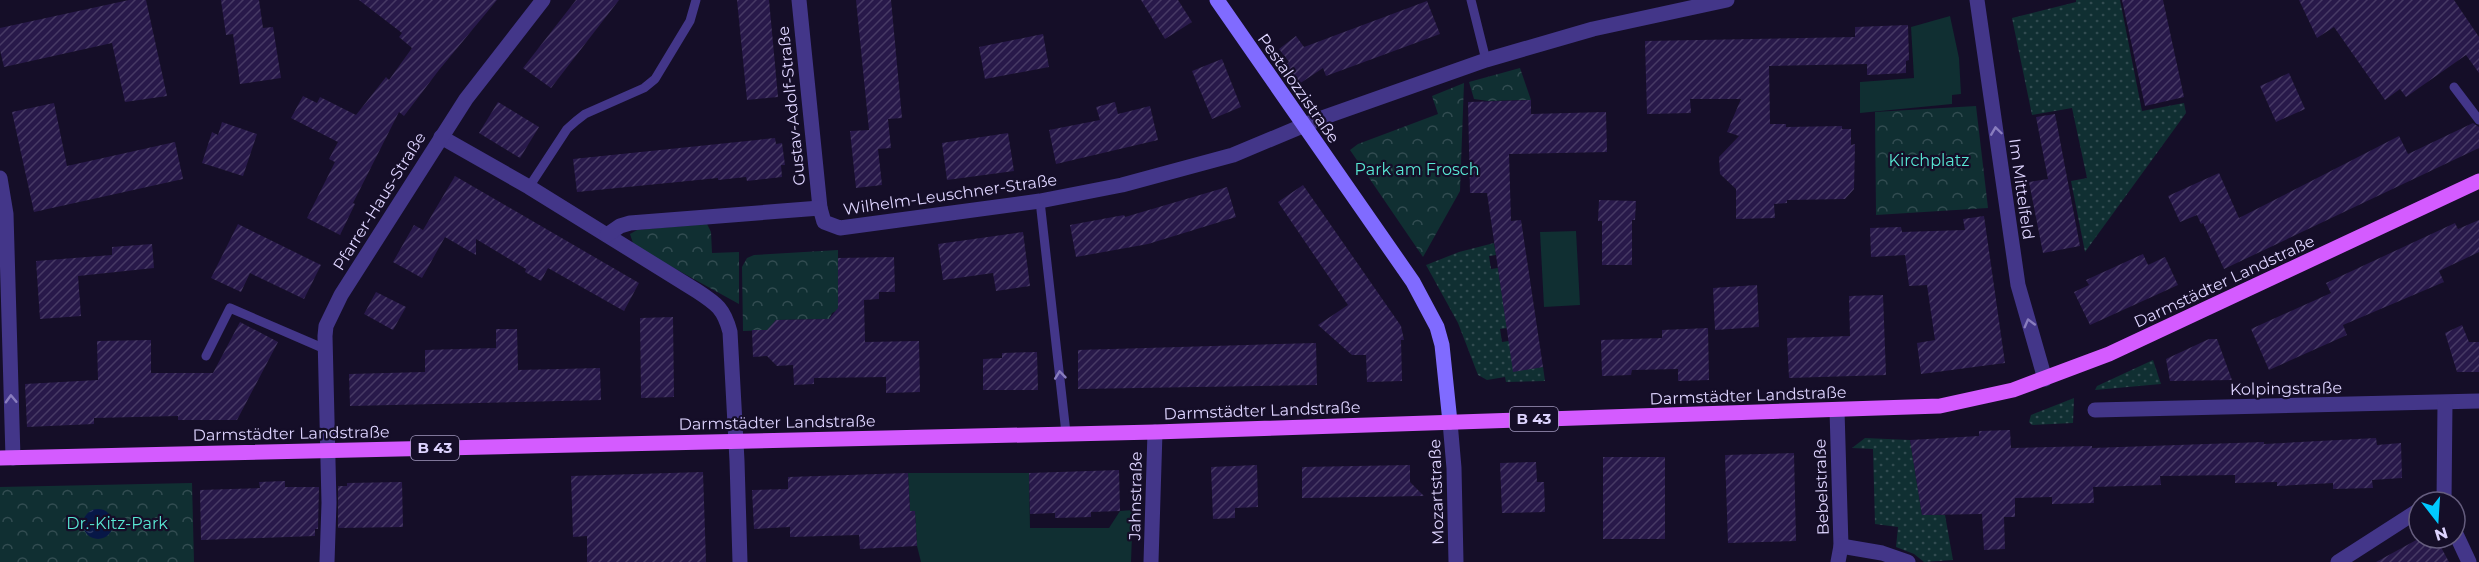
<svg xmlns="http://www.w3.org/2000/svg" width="2479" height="562" font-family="Montserrat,sans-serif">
<defs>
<pattern id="grass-dots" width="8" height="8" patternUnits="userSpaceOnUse" patternTransform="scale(1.5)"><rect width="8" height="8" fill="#102f32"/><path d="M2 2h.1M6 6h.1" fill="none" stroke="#324c51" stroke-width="1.8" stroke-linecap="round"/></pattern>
<pattern id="forest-crowns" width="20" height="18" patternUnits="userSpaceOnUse" patternTransform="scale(1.5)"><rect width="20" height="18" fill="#102f32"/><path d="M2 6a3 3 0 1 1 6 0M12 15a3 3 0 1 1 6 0" fill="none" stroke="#324c51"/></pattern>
<pattern id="water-ripples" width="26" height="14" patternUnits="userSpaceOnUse" patternTransform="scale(1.5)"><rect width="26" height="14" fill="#071747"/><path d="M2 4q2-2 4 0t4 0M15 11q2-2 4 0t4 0" fill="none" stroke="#2b3863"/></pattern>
<pattern id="building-hatch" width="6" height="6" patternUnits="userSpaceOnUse" patternTransform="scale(1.5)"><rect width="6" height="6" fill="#28194a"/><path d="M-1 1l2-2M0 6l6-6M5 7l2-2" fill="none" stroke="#473a65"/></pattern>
</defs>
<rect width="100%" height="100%" fill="#150e28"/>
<g fill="url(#grass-dots)">
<polygon points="2076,0 2120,0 2142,111 2184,103 2186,113 2085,252 2071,181 2087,178 2072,108 2032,115 2012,18 2076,2"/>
<polygon points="1494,243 1496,255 1489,256 1491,269 1498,268 1507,328 1500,329 1502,342 1509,341 1514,371 1543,367 1545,381 1506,382 1505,377 1487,380 1478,375 1458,323 1426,265 1459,252"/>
<polygon points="2153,360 2161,384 2095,390 2097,386"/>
<polygon points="2074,398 2073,423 2032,425 2029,422 2031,415"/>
<polygon points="1865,438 1910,440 1922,515 1945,515 1953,560 1924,562 1914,554 1896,547 1898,527 1875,524 1873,449 1852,448"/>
</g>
<g fill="url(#forest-crowns)">
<polygon points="1520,68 1531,100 1488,101 1474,99 1469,82"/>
<polygon points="1464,83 1460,191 1423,257 1350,150 1358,144 1438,114 1432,96"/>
<polygon points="1976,106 1988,208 1876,215 1875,112"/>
<polygon points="707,224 711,232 712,253 739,252 739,304 634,246 630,234 637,230"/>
<polygon points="838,250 838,310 832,313 829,319 776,320 768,330 743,331 742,267 747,258 754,255"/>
<polygon points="192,483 194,562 0,562 0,487"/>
</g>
<g fill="#102f32">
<polygon points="1950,16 1959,58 1961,94 1952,95 1952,104 1860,113 1860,82 1914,78 1911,27"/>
<polygon points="1576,231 1580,305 1544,307 1540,232"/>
<polygon points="908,473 1029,473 1030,528 1109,528 1120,511 1133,510 1131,562 921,562 917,546 915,512 910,511"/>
</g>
<circle fill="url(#water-ripples)" cx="98" cy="524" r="15"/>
<g fill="url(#building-hatch)">
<polygon points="129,0 146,0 167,96 125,102 112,43 4,67 0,50 0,28"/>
<polygon points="221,0 259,0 263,28 273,27 281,78 240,84 233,34 226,35"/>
<polygon points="359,0 497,0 439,70 404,116 399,112 353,203 355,204 340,235 307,218 335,162 329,159 338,142 291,118 303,96 317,103 320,97 356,115 386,77 389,80 412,48 399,37 402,33"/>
<polygon points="576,0 619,0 551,88 523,68"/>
<polygon points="737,0 769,0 778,97 747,100"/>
<polygon points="856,0 891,0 902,118 888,119 891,148 878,149 882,185 856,188 850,131 869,130"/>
<polygon points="1141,0 1178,0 1192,22 1165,39"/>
<polygon points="2122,0 2163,0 2184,97 2145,106"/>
<polygon points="2299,0 2454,0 2479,37 2479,73 2466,55 2406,97 2400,89 2385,100 2334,27 2317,38"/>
<polygon points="1427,1 1440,34 1326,76 1323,68 1299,84 1285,65 1289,62 1279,49 1296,36 1304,47"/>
<polygon points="1908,25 1909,60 1906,61 1906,73 1867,75 1867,64 1769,66 1770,124 1786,124 1786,127 1842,126 1842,129 1851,129 1851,145 1855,144 1854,189 1845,199 1787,200 1787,203 1774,204 1775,218 1736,219 1736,189 1720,174 1719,157 1739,136 1727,132 1741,99 1690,99 1691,113 1647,114 1645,41 1855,37 1855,27"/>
<polygon points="1043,34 1049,67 985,79 979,47"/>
<polygon points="1222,59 1241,107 1212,119 1192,71"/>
<polygon points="2289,73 2305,109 2276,122 2260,86"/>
<polygon points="1531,100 1531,114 1606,112 1607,152 1509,154 1511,221 1521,220 1543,367 1513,372 1487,193 1470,193 1468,102"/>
<polygon points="498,102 539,127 520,158 479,133"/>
<polygon points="1115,102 1118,114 1150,106 1158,140 1056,164 1049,130 1100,120 1096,107"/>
<polygon points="54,103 67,166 175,142 183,179 34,212 12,112"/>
<polygon points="2055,114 2080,246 2043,253 2029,182 2048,179 2036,117"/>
<polygon points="222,122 257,134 243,176 202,163 212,132 218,135"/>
<polygon points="2473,123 2479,127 2479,148 2224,269 2203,223 2201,224 2197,215 2180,222 2168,196 2219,173 2239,218 2399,136 2408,154"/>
<polygon points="1008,133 1014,171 947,180 942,143"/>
<polygon points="775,138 776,144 782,143 785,165 781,165 782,177 747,181 746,177 718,180 718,178 577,192 573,159"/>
<polygon points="455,176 639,283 624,311 548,268 541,281 525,272 526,269 476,239 476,255 445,237 422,278 393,262 414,225 423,230"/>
<polygon points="1303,185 1401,326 1404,340 1401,340 1402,381 1367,382 1366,355 1352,355 1318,325 1348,305 1278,202"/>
<polygon points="1227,187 1236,217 1148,244 1076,257 1070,225 1124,215 1125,217"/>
<polygon points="1599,200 1636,201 1635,220 1632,220 1632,265 1602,265 1602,221 1598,221"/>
<polygon points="1984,216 2005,363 1921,374 1917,343 1935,340 1927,285 1909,286 1905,255 1871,257 1870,228 1901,227 1902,232 1965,230 1963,219"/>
<polygon points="2479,220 2479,252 2439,271 2444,282 2343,325 2347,335 2269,370 2251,329 2331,293 2326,283 2455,223 2458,229"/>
<polygon points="238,224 321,265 304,299 250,273 241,292 211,278"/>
<polygon points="1023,232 1030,286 996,291 993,273 943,280 938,244"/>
<polygon points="152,244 154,268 78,276 81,316 40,319 36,261 112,255 112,247"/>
<polygon points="2143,254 2148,265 2165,257 2178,285 2090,325 2074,292 2089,285 2086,280"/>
<polygon points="894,257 895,292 879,292 879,299 864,300 865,342 919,341 920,392 886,393 886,377 814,378 814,384 794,385 793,365 777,366 767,356 753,357 752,330 767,330 776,320 829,319 838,308 838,258"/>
<polygon points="1757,285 1759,327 1715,330 1713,288"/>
<polygon points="376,292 406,307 393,330 364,314"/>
<polygon points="1883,295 1886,375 1789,378 1787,338 1850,336 1849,296"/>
<polygon points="673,317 674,397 641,398 640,318"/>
<polygon points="240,322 278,342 237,420 178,420 178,416 94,418 94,424 27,427 25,384 98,380 97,341 151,340 151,373 213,373"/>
<polygon points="2462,325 2469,342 2479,342 2479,372 2457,372 2445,333"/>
<polygon points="1708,328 1709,380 1678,381 1678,369 1632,370 1631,375 1602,376 1601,340 1662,338 1662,330"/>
<polygon points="496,329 517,329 518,370 600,368 601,400 350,406 349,374 425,372 425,350 496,348"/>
<polygon points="2209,339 2217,339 2232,380 2170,381 2166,359"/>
<polygon points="1316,343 1317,385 1078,389 1078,350"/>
<polygon points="1037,352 1038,390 983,390 983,359 1002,358 1002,353"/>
<polygon points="2010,430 2011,448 2092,446 2092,448 2264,442 2264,444 2376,438 2377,445 2401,443 2402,478 2372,480 2373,488 2333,489 2333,483 2277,486 2277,482 2235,483 2235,475 2160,476 2161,485 2093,487 2094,503 2052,504 2052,497 2015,498 2015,517 2004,517 2005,549 1984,550 1982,514 1922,515 1910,440 1979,436 1979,431"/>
<polygon points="1794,453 1796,541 1728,543 1725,455"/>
<rect x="1603" y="457" width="62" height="82"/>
<polygon points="1536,462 1537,482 1544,482 1545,512 1502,513 1500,463"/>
<polygon points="1257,465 1258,507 1235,508 1235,518 1213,519 1211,467"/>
<polygon points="1410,465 1410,482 1424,496 1302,498 1302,467"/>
<polygon points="1119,470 1120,511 1091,512 1091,517 1055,518 1055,513 1030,514 1029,473"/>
<polygon points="703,472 706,562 587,562 587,536 573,537 571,476"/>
<polygon points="908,473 910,511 915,511 917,546 860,549 859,535 790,537 790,527 754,529 752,490 788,489 788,477"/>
<polygon points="285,481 285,487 319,487 318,529 315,529 315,536 201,540 200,490 260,488 259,482"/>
<polygon points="402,482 403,527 338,528 338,486 347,486 347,483"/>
<polygon points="2420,538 2436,538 2449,562 2376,562"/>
</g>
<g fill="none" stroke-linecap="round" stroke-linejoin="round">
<g stroke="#433689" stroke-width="9">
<polyline points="1471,0 1486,60"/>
<polyline points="2454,87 2479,120"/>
<polyline points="529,187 567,129 576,121 585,114 644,88 655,79 690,21 696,0"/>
<polyline points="1040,201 1066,433"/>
<polyline points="206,356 230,308 325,349"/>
</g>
<g stroke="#433689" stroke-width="15">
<polyline points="799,0 820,208"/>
<polyline points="1977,0 2018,285 2045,379"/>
<path d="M441 137 529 187 697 291C717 304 724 309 730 332L737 461 740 562"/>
<polyline points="0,178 6,214 13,458"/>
<polyline points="607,235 620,226 630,223 820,208 824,222 840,228 1040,201 1122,185 1233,155 1319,119 1486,60 1593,29 1727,0"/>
<polyline points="1837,410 1841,546 1838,562"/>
<polyline points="2095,410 2479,401"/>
<polyline points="1450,422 1454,468 1456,562"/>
<polyline points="2444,502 2445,403"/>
<polyline points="2455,532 2469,562"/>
<polyline points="1841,546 1882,553 1908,562"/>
<polyline points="327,562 329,503 325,336 326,326 341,295 466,99 543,0"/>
<polyline points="1151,562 1155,432"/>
<polyline points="2338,562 2419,510"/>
</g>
<polyline stroke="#806bff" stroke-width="15" points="1217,0 1413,282 1437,327 1442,345 1450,422"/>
<polyline stroke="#d45bff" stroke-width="15" points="0,458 1155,432 1940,406 2013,390 2109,354 2479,181"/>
</g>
<defs><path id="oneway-chevron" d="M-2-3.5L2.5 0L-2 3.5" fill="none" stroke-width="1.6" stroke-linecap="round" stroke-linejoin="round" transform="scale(1.5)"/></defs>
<g stroke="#897dbe">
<use href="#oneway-chevron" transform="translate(1996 131) rotate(-98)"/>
<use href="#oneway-chevron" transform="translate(2029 323) rotate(-105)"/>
<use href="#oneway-chevron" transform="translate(1060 375) rotate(-96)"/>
<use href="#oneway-chevron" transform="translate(11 399) rotate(-92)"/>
</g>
<g text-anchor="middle" stroke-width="4.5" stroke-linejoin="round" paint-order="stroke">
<g fill="#150e28" stroke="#a299be" stroke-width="1.5">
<rect x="1510" y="407" width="48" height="24" rx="4.5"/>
<rect x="411" y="436" width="48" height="24" rx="4.5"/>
</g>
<g font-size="15" font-weight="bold" fill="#ded4ff">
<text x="1534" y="424">B 43</text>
<text x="435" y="453">B 43</text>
</g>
<g font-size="16" fill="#ded4ff" stroke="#150e28">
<text transform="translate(1299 88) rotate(55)" y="6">Pestalozzistraße</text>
<text transform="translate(791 106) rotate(-96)" y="6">Gustav-Adolf-Straße</text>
<text transform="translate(2022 189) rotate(82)" y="6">Im Mittelfeld</text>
<text transform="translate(950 194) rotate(-8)" y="6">Wilhelm-Leuschner-Straße</text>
<text transform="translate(379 201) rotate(-58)" y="6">Pfarrer-Haus-Straße</text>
<text transform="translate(2224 281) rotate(-25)" y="6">Darmstädter Landstraße</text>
<text transform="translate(2286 388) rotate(-1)" y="6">Kolpingstraße</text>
<text transform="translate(1748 395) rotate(-2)" y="6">Darmstädter Landstraße</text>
<text transform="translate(1262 410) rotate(-2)" y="6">Darmstädter Landstraße</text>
<text transform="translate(777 422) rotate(-1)" y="6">Darmstädter Landstraße</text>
<text transform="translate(291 433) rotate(-1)" y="6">Darmstädter Landstraße</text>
<text transform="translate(1821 487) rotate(-92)" y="6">Bebelstraße</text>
<text transform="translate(1436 492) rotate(-92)" y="6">Mozartstraße</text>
<text transform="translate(1135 496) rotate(-89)" y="6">Jahnstraße</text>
</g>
<g font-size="16" fill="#58e7d3" stroke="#150e28">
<text x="1929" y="166">Kirchplatz</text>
<text x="1417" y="175">Park am Frosch</text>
<text x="117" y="529">Dr.-Kitz-Park</text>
</g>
</g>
<g transform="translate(2437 520) rotate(163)"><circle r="28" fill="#150e28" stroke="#655d7e" stroke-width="1.5"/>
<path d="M0-4.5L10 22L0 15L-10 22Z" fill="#00c9ff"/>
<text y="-9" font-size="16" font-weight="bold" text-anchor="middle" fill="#ded4ff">N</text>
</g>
</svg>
